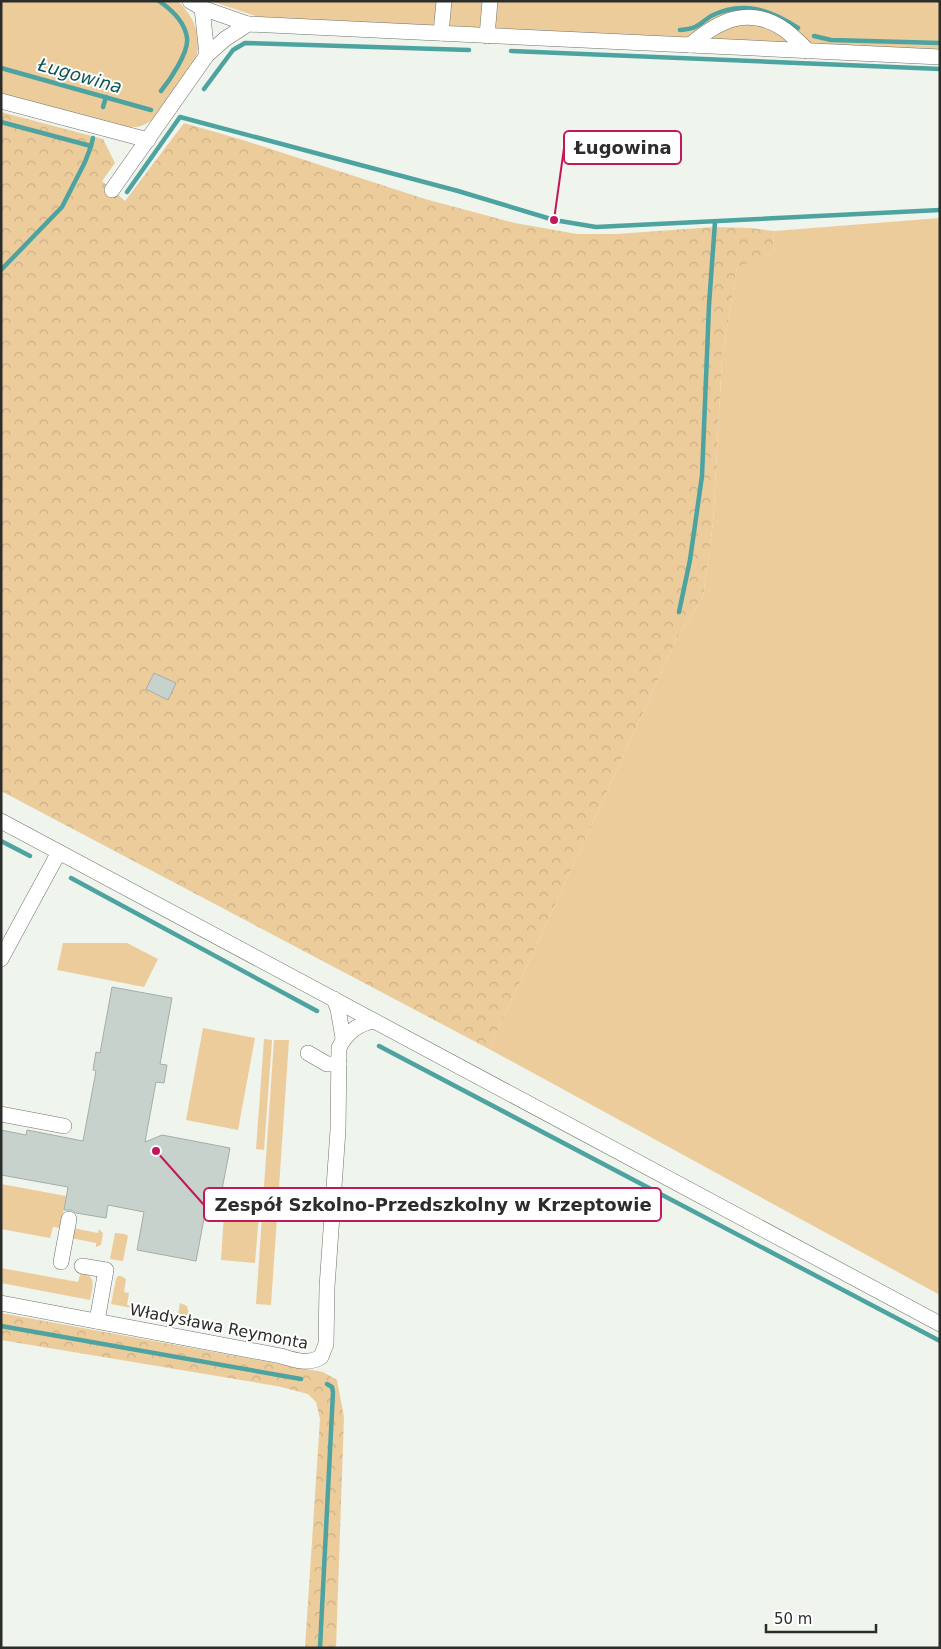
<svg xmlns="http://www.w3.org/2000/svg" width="941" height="1649" font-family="'DejaVu Sans',sans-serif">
<defs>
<pattern id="forest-crowns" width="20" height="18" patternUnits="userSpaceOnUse" patternTransform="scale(1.25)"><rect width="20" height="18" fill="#edcc9c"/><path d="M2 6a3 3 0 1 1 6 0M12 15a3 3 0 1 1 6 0" fill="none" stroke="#cbb087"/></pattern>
</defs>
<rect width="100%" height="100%" fill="#eff4ec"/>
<g fill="#edcc9c">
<path d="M1 1H178C192 15 202 33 197 54 193 68 164 103 155 116 147 126 138 128 125 127L1 93Z"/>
<polygon points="211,1 940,1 940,50 289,20 258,17"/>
<polygon points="940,218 940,1295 489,1049 678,636 703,597 713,523 722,358 737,266 773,253 774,231"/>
<polygon points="63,943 127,943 158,959 144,987 57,970"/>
<polygon points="203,1028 255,1038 238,1130 186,1120"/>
<polygon points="264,1039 272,1040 264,1150 256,1149"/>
<polygon points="274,1040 289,1040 271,1305 256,1304"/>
<polygon points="1,1184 66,1196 61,1228 53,1227 50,1238 1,1229"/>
<polygon points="225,1199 260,1202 255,1263 221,1260"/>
<polygon points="73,1228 98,1233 99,1229 103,1233 101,1245 96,1247 96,1243 71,1238"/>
<polygon points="115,1233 125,1234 128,1236 123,1261 110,1259"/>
<path d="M1 1268 78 1282 81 1271C97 1278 93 1285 90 1300L1 1283Z"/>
<polygon points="118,1276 121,1276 126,1279 124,1292 129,1293 127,1305 178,1315 180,1303 187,1306 189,1314 189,1319 111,1304 116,1279"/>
</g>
<g fill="url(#forest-crowns)">
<polygon points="1,112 103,139 115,163 102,181 125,201 184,123 243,140 425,199 515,223 577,234 616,234 714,227 751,228 774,231 773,253 737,267 722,358 713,523 703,597 678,636 489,1049 1,791"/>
<polygon points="1,1313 323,1372 337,1380 344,1417 336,1648 305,1648 320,1419 316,1402 308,1394 277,1386 1,1340"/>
</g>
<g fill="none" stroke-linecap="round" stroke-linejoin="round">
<g stroke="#4da3a0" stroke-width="4.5">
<path d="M159 1C172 10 185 22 187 38 189 52 170 80 161 91"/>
<path d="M680 30C699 28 696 26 711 16 743 0 770 10 798 28"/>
<polyline points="814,36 831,40 940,43"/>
<polyline points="511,51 940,69"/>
<polyline points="1,68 151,110"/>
<polyline points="204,89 233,50 245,43 469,50"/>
<polyline points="103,107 106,97"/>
<polyline points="1,122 91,146 85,162 62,207 1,270"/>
<polyline points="91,146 93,138"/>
<polyline points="127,192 180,117 458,191 554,220 596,227 940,210"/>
<polyline points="679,612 690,560 702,476 709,305 715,222"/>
<polyline points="1,841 30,856"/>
<polyline points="71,878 317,1011"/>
<polyline points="379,1046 940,1341"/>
<polyline points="1,1326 301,1379"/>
<polyline points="320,1648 333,1392 332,1387 327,1384"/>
</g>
</g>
<g fill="#c8d2cc" stroke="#a4aea9">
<polygon points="154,673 176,683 168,700 146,689"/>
<polygon points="112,987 172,998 160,1064 167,1065 164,1083 156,1082 145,1142 162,1135 230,1148 219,1205 207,1203 196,1261 137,1250 144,1212 108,1205 106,1218 76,1213 71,1210 64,1210 68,1187 1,1175 1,1130 26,1135 27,1130 83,1141 96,1071 93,1070 96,1052 100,1053"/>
</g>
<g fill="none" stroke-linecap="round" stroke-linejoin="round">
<defs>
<g id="minor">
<polyline points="190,1 202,8 248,24"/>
<polyline points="202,8 207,55"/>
<polyline points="441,33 444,1"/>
<polyline points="487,36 490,1"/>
<path d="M690 45C719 20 750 5 785 30 793 36 801 44 808 51"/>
<polyline points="1,101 148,140"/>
<polyline points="112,190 207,55 225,39 248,24 940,57"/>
<polyline points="1,821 940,1324"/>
<polyline points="1,959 59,852"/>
<polyline points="334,999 338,1009 343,1038"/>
<polyline points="308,1053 327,1064 339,1064"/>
<polyline points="1,1114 64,1126"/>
<polyline points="61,1262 69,1219"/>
<polyline points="82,1266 106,1270 97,1321"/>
<path d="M1 1303 281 1356C294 1360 308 1365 321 1357L326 1344 327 1287 338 1130 339 1048C346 1033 358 1024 374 1021"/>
</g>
</defs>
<use href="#minor" stroke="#6e736b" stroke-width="16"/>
<use href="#minor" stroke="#fff" stroke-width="15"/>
</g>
<g text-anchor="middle" stroke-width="4" stroke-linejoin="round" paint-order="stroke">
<g font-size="16" fill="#2b2d2a" stroke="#fff">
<text transform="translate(219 1326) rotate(11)" y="6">Władysława Reymonta</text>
</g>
<g font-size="18" font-style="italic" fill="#0b5756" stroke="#fff">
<text transform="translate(80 76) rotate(16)" y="6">Ługowina</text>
</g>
</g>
<path fill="none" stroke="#c2185b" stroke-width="2" d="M554 220L564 148M156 1151L204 1205"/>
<g fill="#c2185b" stroke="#fff" stroke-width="2">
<circle cx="554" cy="220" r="5"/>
<circle cx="156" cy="1151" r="5"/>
</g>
<g fill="#fff" stroke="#c2185b" stroke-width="2">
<rect x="564" y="131" width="117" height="33" rx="5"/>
<rect x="204" y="1188" width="457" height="33" rx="5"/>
</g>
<g font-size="18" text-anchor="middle" font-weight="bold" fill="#2b2d2a">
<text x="623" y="154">Ługowina</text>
<text x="433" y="1211">Zespół Szkolno-Przedszkolny w Krzeptowie</text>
</g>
<rect width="941" height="1649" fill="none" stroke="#2b2d2a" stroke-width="5"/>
<path d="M766 1624v8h110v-8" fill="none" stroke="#2b2d2a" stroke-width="2.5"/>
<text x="774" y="1624" font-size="15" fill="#2b2d2a" stroke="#ffffff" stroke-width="4" paint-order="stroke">50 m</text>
</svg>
